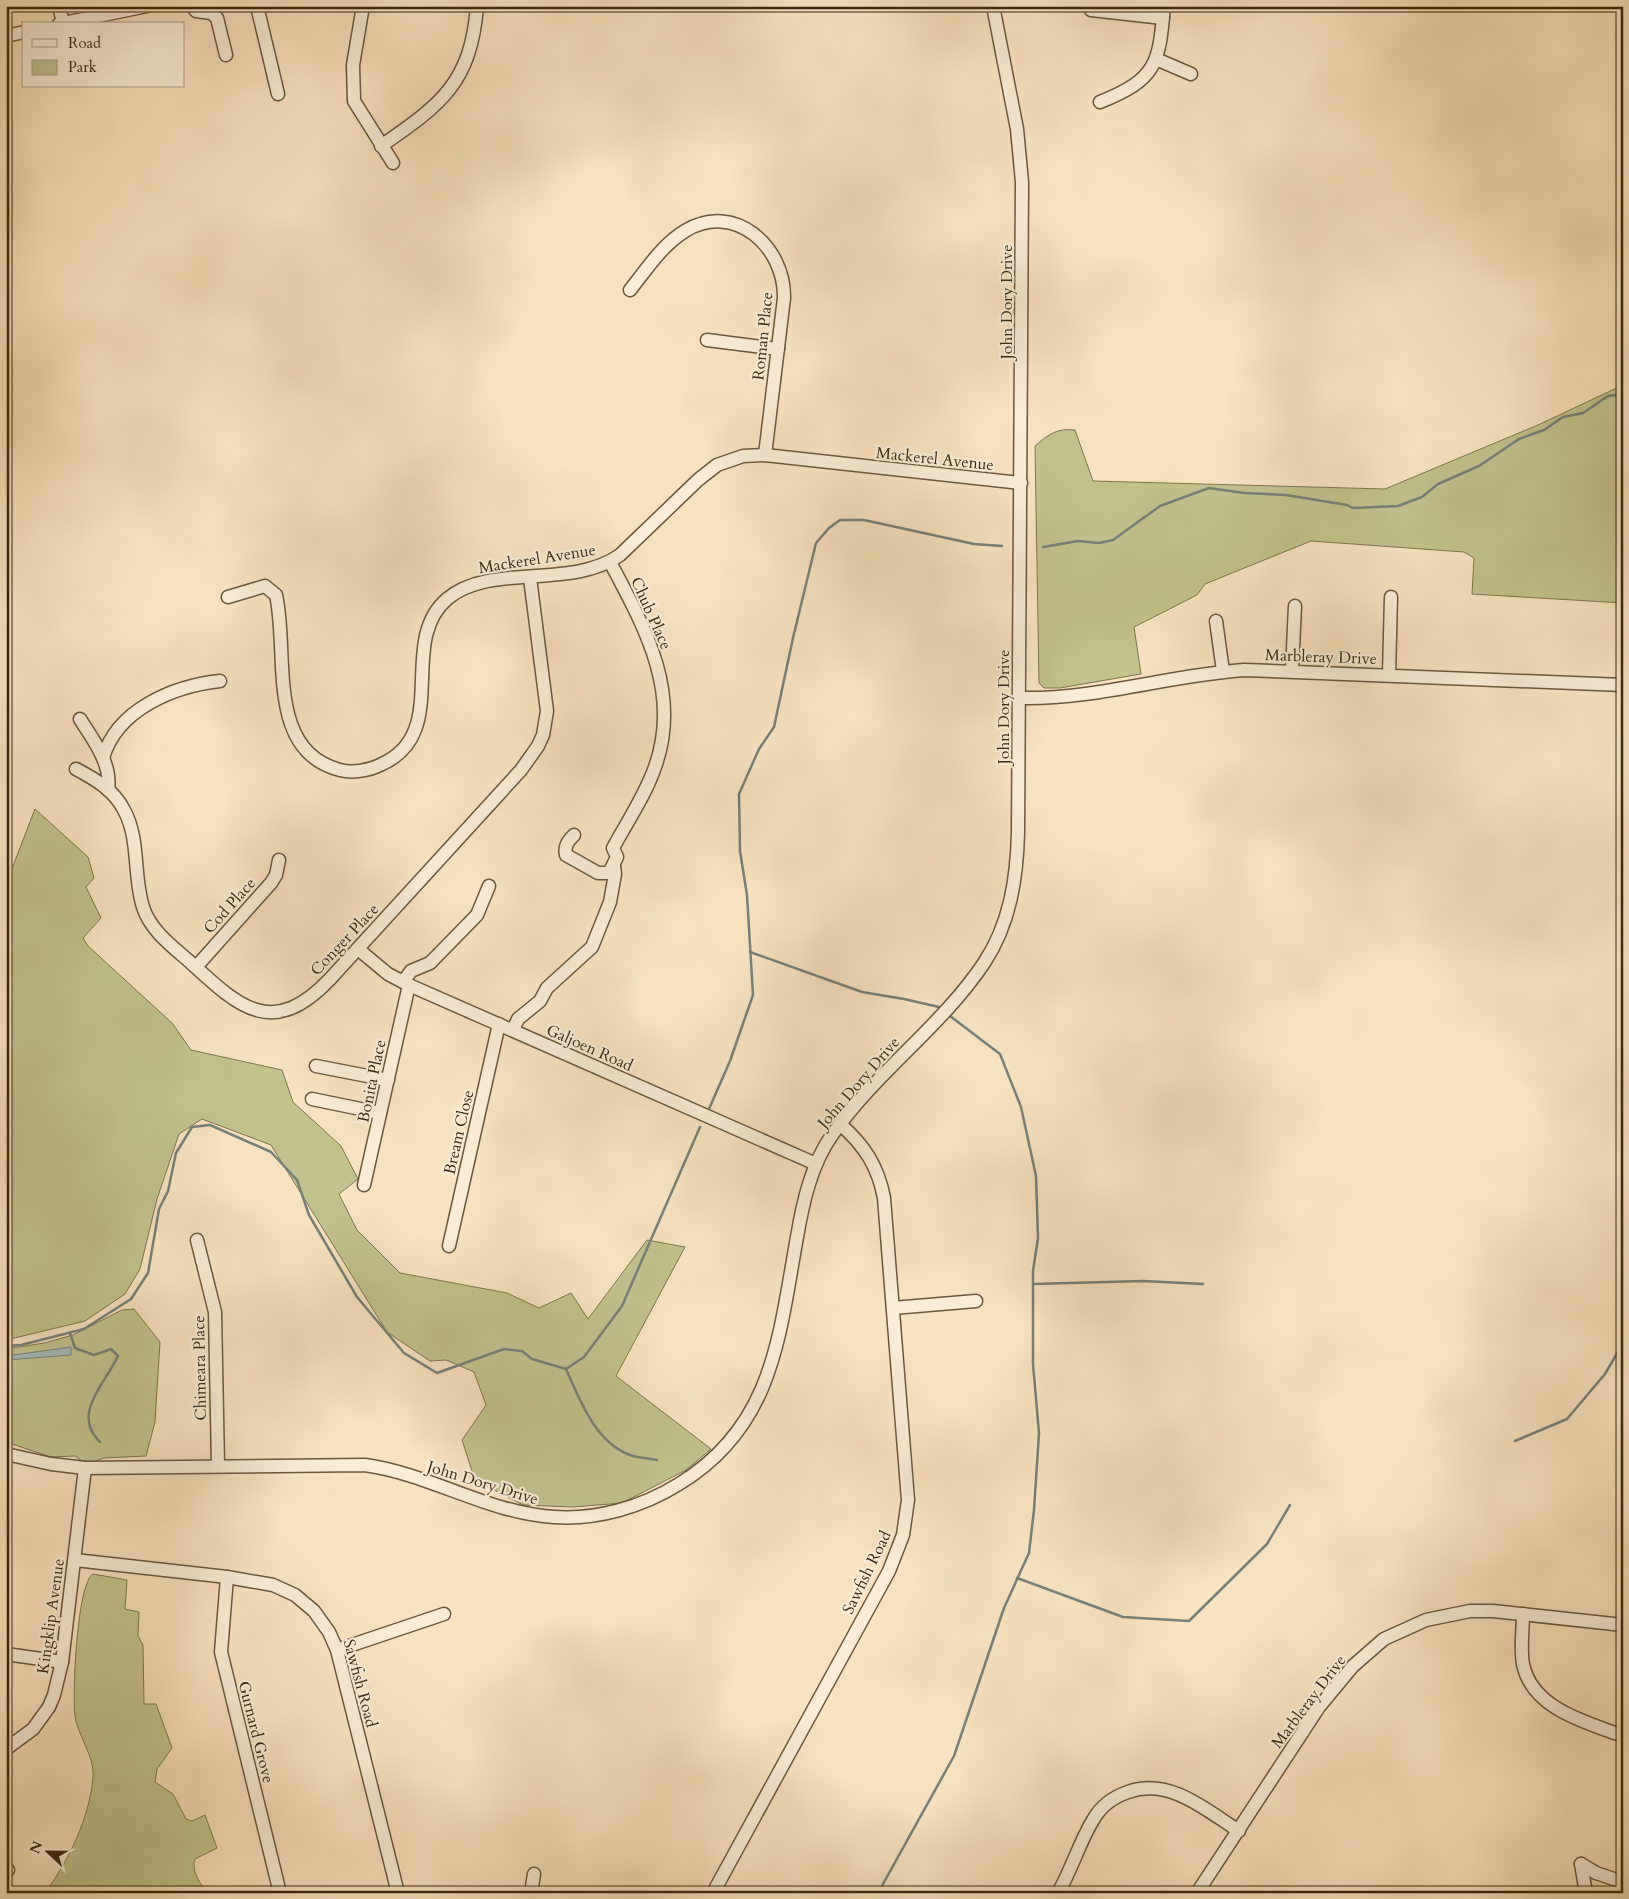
<svg xmlns="http://www.w3.org/2000/svg" width="1629" height="1899" font-family="Cardo,serif">
<rect width="100%" height="100%" fill="#f9e3bf"/>
<filter id="stains"><feTurbulence type="fractalNoise" baseFrequency=".004" numOctaves="4"/><feColorMatrix values="0 0 0 0 .2 0 0 0 0 .09 0 0 0 0 .02 0 0 0 .5 -.17"/></filter>
<radialGradient id="worn" r=".72"><stop offset=".6" stop-color="#630" stop-opacity="0"/><stop offset="1" stop-color="#630" stop-opacity=".3"/></radialGradient>
<g fill="#c3c28e" stroke="#7e754e">
<path d="M1623 385V603L1472 594 1474 558 1464 552 1311 541 1205 584 1197 595 1134 627 1141 674 1060 688H1044L1039 683 1035 446C1049 434 1057 428 1075 430L1093 481 1385 489 1538 425Z"/>
<polygon points="35,809 88,857 94,878 86,887 101,918 83,938 88,946 172,1023 191,1050 282,1070 293,1102 341,1146 358,1179 339,1194 357,1230 400,1273 507,1293 539,1308 571,1293 588,1319 647,1240 685,1247 616,1376 711,1449 686,1470 622,1503 573,1507 523,1505 475,1480 462,1440 486,1405 474,1372 446,1360 430,1361 387,1332 271,1145 202,1119 179,1134 157,1199 140,1269 125,1294 85,1321 6,1340 6,884"/>
<polygon points="134,1309 160,1342 155,1422 146,1456 104,1458 86,1464 75,1456 51,1457 6,1442 6,1349 44,1343 73,1335 122,1310"/>
<path d="M93 1574 127 1580 125 1609 139 1612 138 1636 143 1645 144 1704H156L172 1748 157 1769 155 1782 173 1794 186 1819 192 1821 205 1815 217 1848 195 1859C191 1871 200 1883 207 1893H45C69 1860 89 1819 93 1778 95 1757 78 1736 75 1716 72 1695 77 1583 93 1574Z"/>
</g>
<polygon fill="#a2bbbc" stroke="#788076" points="71,1347 71,1355 6,1360 6,1356"/>
<g fill="none" stroke-linecap="round" stroke-linejoin="round">
<g stroke="#788076" stroke-width="2.5">
<polyline points="1043,547 1078,541 1099,543 1113,540 1160,506 1209,488 1244,493 1286,495 1347,505 1353,508 1398,506 1422,497 1438,484 1479,466 1519,439 1544,430 1563,417 1583,413 1608,396 1623,394"/>
<polyline points="750,952 862,992 904,999 939,1007"/>
<polyline points="709,1109 730,1061 753,995 747,895 740,851 739,794 759,749 774,727 793,638 816,543 829,528 840,520 864,520 974,544 1002,546"/>
<polyline points="1033,1284 1143,1281 1203,1284"/>
<path d="M70 1333 75 1348 94 1355 111 1349 118 1356C105 1384 71 1414 100 1442"/>
<polyline points="6,1346 21,1345 84,1329 131,1299 148,1273 159,1209 168,1191 176,1153 192,1127 210,1125 271,1152 297,1180 309,1215 357,1297 404,1353 437,1373 504,1349 522,1351 532,1359 566,1369 584,1357 622,1306 700,1127"/>
<path d="M566 1369C580 1400 595 1442 630 1455 638 1458 649 1458 657 1460"/>
<polyline points="1515,1441 1567,1419 1605,1374 1623,1343"/>
<polyline points="1017,1578 1123,1617 1189,1621 1267,1544 1290,1505"/>
<polyline points="878,1893 954,1756 1004,1608 1029,1553 1034,1510 1039,1433 1033,1364 1033,1271 1038,1238 1036,1176 1021,1107 1000,1054 950,1016"/>
</g>
<defs>
<g id="minor">
<polyline points="59,6 63,23"/>
<polyline points="192,6 196,11 211,13 217,18 226,55"/>
<polyline points="257,6 278,94"/>
<polyline points="363,6 353,65 354,101 393,163"/>
<polyline points="1091,10 1163,18"/>
<polyline points="59,24 147,6"/>
<polyline points="6,36 24,32"/>
<polyline points="1156,59 1191,74"/>
<path d="M1100 102C1157 79 1159 64 1164 6"/>
<path d="M381 146C440 105 471 84 477 6"/>
<path d="M630 290C646 270 662 245 685 231 734 201 785 246 784 298L765 455"/>
<polyline points="707,340 778,349"/>
<path d="M228 597 265 586 276 595C289 653 265 751 340 770 352 773 368 771 380 765 453 734 396 643 447 599 490 562 571 590 620 555L698 480 717 465 743 456 765 455 1021 483"/>
<polyline points="1216,621 1223,671"/>
<polyline points="1292,670 1295,606"/>
<polyline points="1389,674 1391,597"/>
<path d="M1019 698C1095 700 1169 675 1244 670L1623 685"/>
<path d="M80 719C93 740 112 763 108 790"/>
<path d="M103 758C117 709 174 686 220 681"/>
<path d="M76 769C95 779 114 790 124 810 140 839 133 876 143 907 150 930 172 946 190 962 240 1008 273 1039 330 979L521 770 538 746 543 735 547 711 530 578"/>
<path d="M574 835C568 841 564 846 566 855L598 873H609L617 857 613 848C627 822 645 796 655 767 682 692 644 626 610 562"/>
<polyline points="358,949 388,974 409,985 816,1164"/>
<polyline points="196,967 271,883 276,875 279,860"/>
<polyline points="403,982 411,971 430,963 477,915 489,886"/>
<polyline points="513,1030 518,1019 540,1001 547,988 592,947 610,902 615,874 614,866"/>
<polyline points="316,1066 388,1080"/>
<polyline points="312,1099 380,1113"/>
<polyline points="364,1185 409,985"/>
<polyline points="197,1240 215,1312 218,1466"/>
<polyline points="449,1246 499,1024"/>
<polyline points="893,1308 976,1301"/>
<path d="M6 1454 51 1464 85 1468 365 1465C430 1474 488 1513 554 1517 597 1520 642 1507 679 1484 774 1426 779 1336 797 1237 803 1202 811 1165 832 1135 876 1072 942 1026 984 963 1010 924 1017 878 1018 832L1022 182 1017 129 993 6"/>
<polyline points="75,1560 227,1577 273,1585 295,1595 314,1611 329,1632 337,1650 398,1893"/>
<polyline points="227,1577 221,1652 280,1893"/>
<path d="M1523 1614C1523 1630 1520 1648 1523 1664 1532 1709 1586 1722 1623 1736"/>
<polyline points="337,1650 444,1614"/>
<polyline points="6,1654 62,1662"/>
<polyline points="6,1749 33,1729 49,1707 54,1695 62,1662 85,1468"/>
<polyline points="1581,1864 1596,1873 1623,1882"/>
<polyline points="1581,1864 1586,1893"/>
<polyline points="6,1870 8,1870"/>
<polyline points="531,1893 534,1874"/>
<path d="M713 1893 889 1571 903 1535 908 1500 884 1198C878 1166 864 1145 840 1124"/>
<path d="M1058 1893C1072 1869 1079 1843 1093 1820 1101 1806 1113 1797 1128 1792 1169 1777 1206 1810 1239 1831"/>
<polyline points="1197,1893 1319,1707 1353,1666 1384,1639 1426,1620 1470,1611 1493,1611 1623,1625"/>
</g>
</defs>
<use href="#minor" stroke="#6a573a" stroke-width="15"/>
<use href="#minor" stroke="#fbedd5" stroke-width="12"/>
</g>
<g text-anchor="middle" stroke-width="4.5" stroke-linejoin="round" paint-order="stroke">
<g font-size="16" fill="#3a280d" stroke="#fbedd5">
<text transform="translate(1006 302) rotate(-90)" y="6">John Dory Drive</text>
<text transform="translate(762 336) rotate(-84)" y="6">Roman Place</text>
<text transform="translate(935 458) rotate(6)" y="6">Mackerel Avenue</text>
<text transform="translate(537 558) rotate(-9)" y="6">Mackerel Avenue</text>
<text transform="translate(652 613) rotate(66)" y="6">Chub Place</text>
<text transform="translate(1321 656) rotate(2)" y="6">Marbleray Drive</text>
<text transform="translate(1003 707) rotate(-90)" y="6">John Dory Drive</text>
<text transform="translate(229 905) rotate(-48)" y="6">Cod Place</text>
<text transform="translate(344 939) rotate(-47)" y="6">Conger Place</text>
<text transform="translate(590 1047) rotate(24)" y="6">Galjoen Road</text>
<text transform="translate(371 1081) rotate(-78)" y="6">Bonita Place</text>
<text transform="translate(858 1082) rotate(-49)" y="6">John Dory Drive</text>
<text transform="translate(458 1132) rotate(-77)" y="6">Bream Close</text>
<text transform="translate(199 1368) rotate(-91)" y="6">Chimeara Place</text>
<text transform="translate(483 1482) rotate(17)" y="6">John Dory Drive</text>
<text transform="translate(866 1572) rotate(-64)" y="6">Sawfish Road</text>
<text transform="translate(50 1616) rotate(-82)" y="6">Kingklip Avenue</text>
<text transform="translate(361 1683) rotate(75)" y="6">Sawfish Road</text>
<text transform="translate(1308 1701) rotate(-53)" y="6">Marbleray Drive</text>
<text transform="translate(257 1732) rotate(76)" y="6">Gurnard Grove</text>
</g>
</g>
<rect width="1629" height="1899" fill="none" stroke="#f9e3bf" stroke-width="25"/>
<rect x="8" y="8" width="1614" height="1884" fill="none" stroke="#3a280d" stroke-width="2.5"/>
<rect x="12" y="12" width="1604" height="1874" fill="none" stroke="#3a280d"/>
<rect x="22" y="22" width="162" height="65" fill="#fbedd5" stroke="#ae9e85"/>
<rect x="32" y="39" width="25" height="8" fill="#fbedd5" stroke="#ae9e85"/>
<text x="68" y="48" font-size="15" fill="#3a280d">Road</text>
<rect x="32" y="60" width="25" height="15" fill="#c3c28e" stroke="#ae9e85"/>
<text x="68" y="72" font-size="15" fill="#3a280d">Park</text>
<g transform="translate(48 1852) rotate(292)" stroke="#fbedd5" stroke-width="4" paint-order="stroke">
<path d="M0-4L9 19L0 12L-9 19Z" fill="#3a280d"/>
<text y="-8" font-size="14" font-weight="bold" text-anchor="middle" fill="#3a280d">N</text>
</g>
<rect width="100%" height="100%" filter="url(#stains)"/>
<rect width="100%" height="100%" fill="url(#worn)"/>
</svg>
